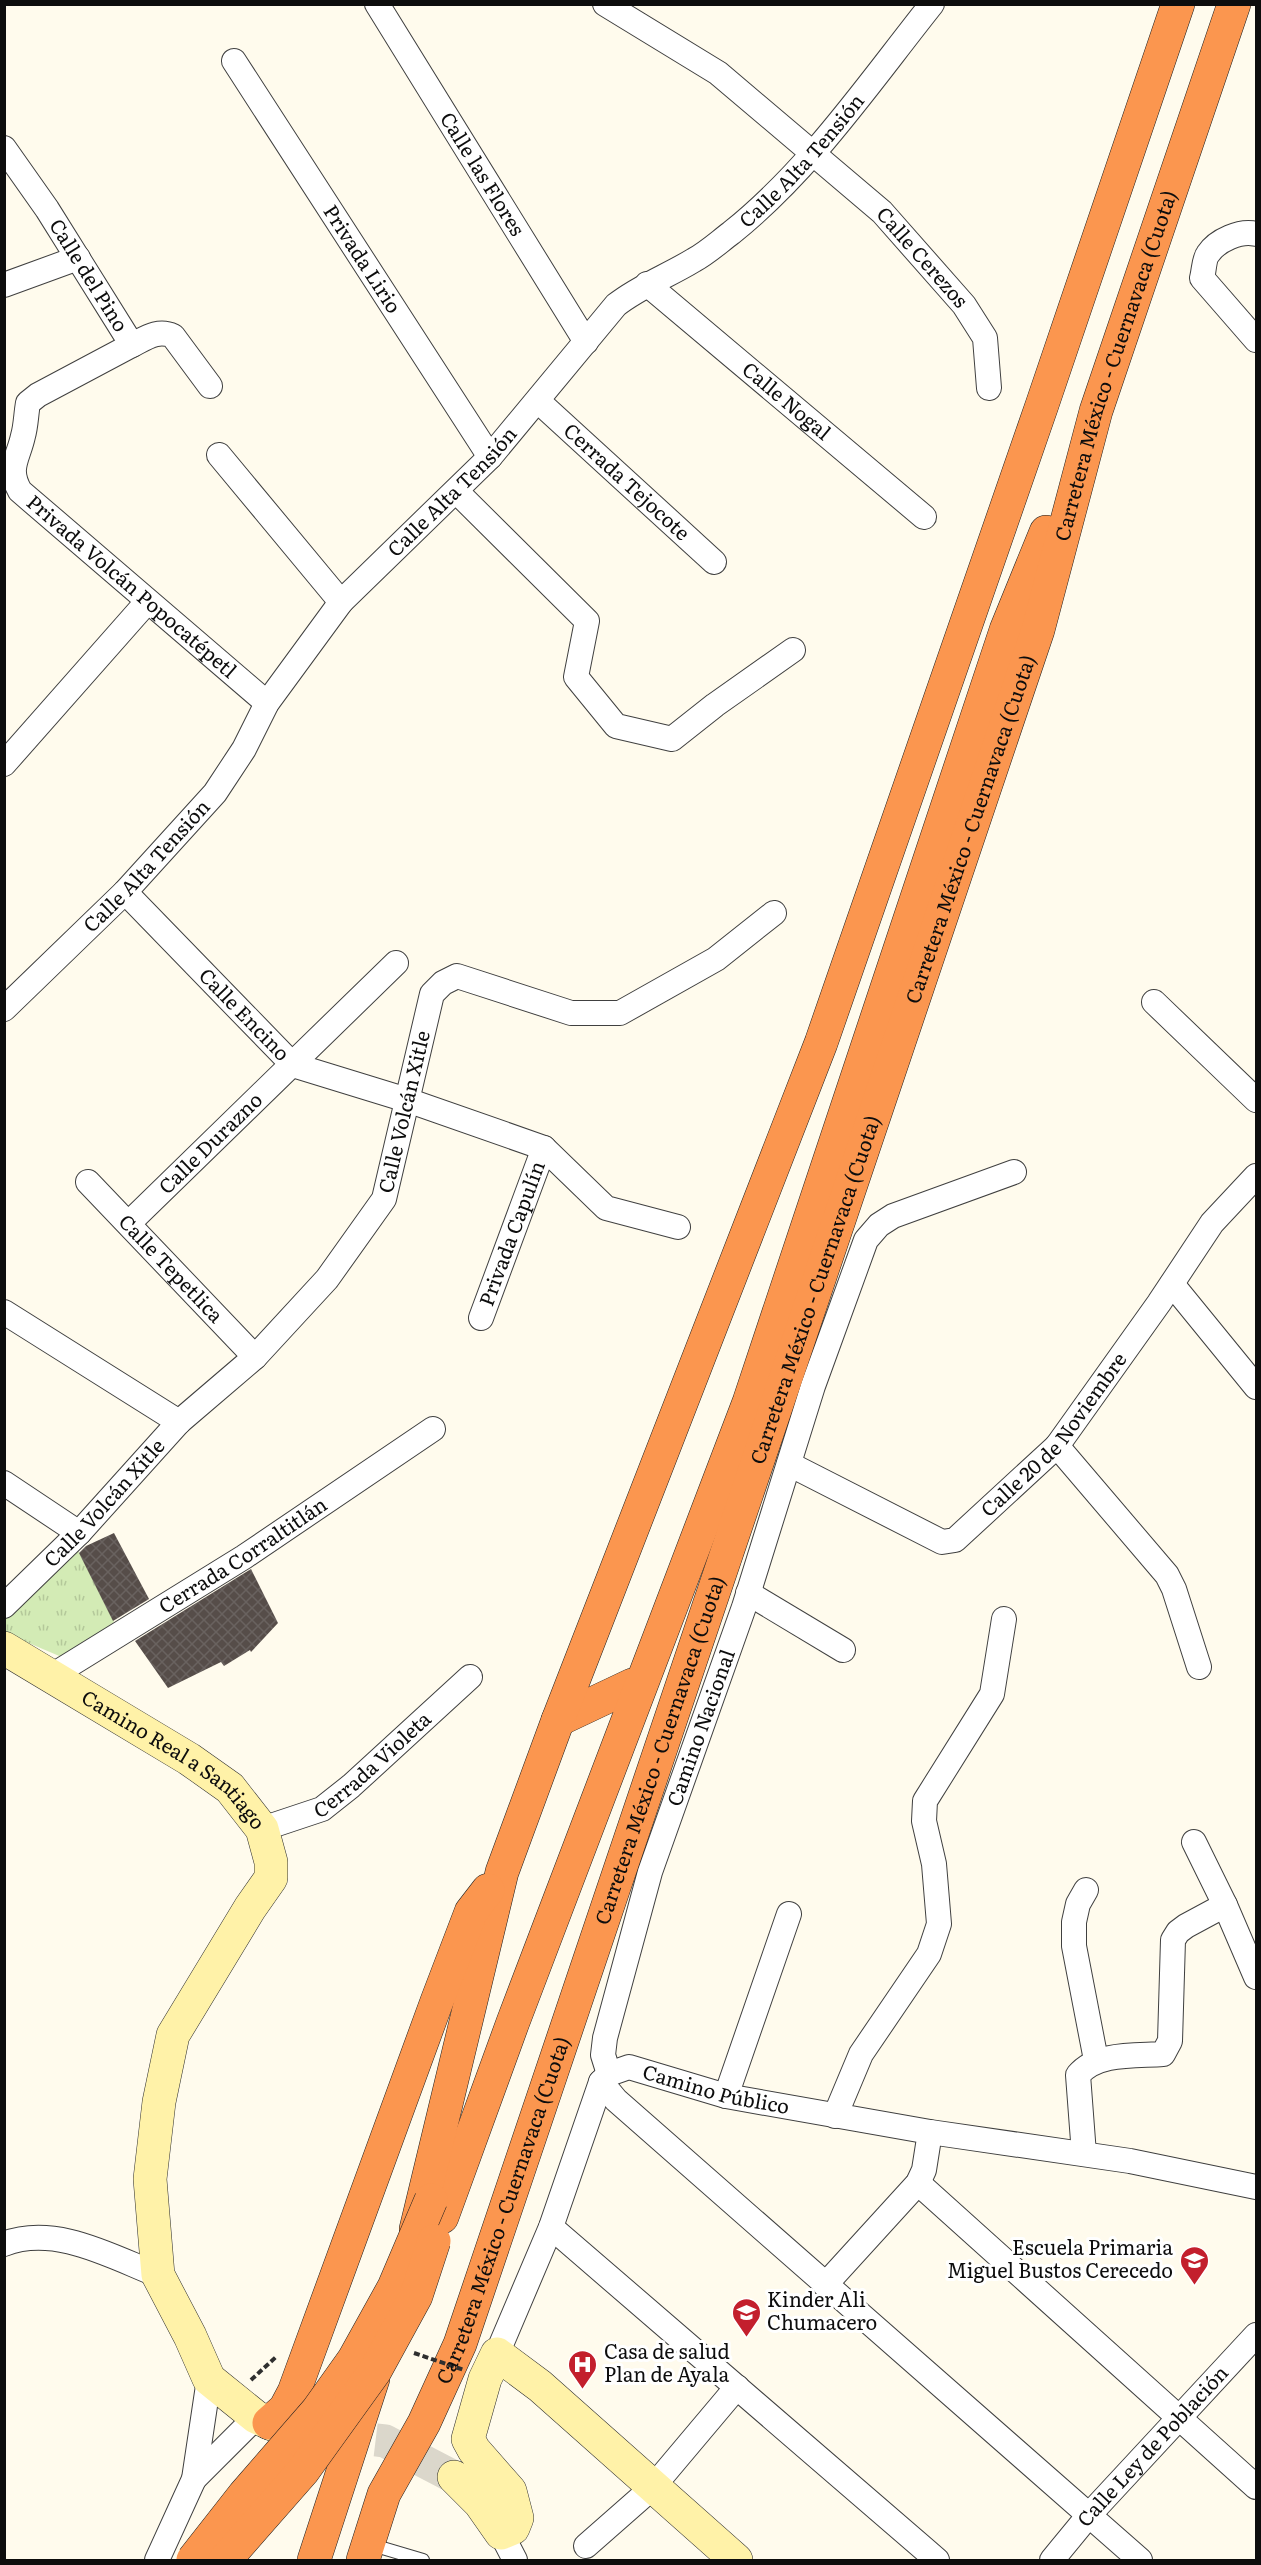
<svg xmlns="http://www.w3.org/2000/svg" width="1261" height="2565" font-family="Literata,serif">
<defs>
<pattern id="grass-tufts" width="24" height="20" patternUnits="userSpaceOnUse" patternTransform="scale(1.5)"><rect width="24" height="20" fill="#d3ebb5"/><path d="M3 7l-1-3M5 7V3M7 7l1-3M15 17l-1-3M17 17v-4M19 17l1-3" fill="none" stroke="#b4c89a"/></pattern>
<pattern id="building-cross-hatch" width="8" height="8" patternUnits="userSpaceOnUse" patternTransform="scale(1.5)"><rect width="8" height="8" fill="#564d49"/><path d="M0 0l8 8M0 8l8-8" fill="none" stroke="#69625f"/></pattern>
</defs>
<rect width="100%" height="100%" fill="#fffbed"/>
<polygon fill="url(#grass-tufts)" points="78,1550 114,1622 64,1658 5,1633 4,1615"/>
<g fill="url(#building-cross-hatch)">
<polygon points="114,1533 149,1599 113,1621 79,1553 86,1546"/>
<polygon points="251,1569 278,1623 251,1652 250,1650 224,1666 221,1662 168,1688 135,1641"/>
</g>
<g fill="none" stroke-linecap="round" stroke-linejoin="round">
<polyline stroke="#dbd7cb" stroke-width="33" stroke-dasharray="33 16" stroke-linecap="butt" points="327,2434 385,2441 454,2477"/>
<defs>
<polyline id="lane" points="369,2544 423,2560"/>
<g id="street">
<path id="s1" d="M377 4 586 342"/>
<path id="s2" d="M605 4 718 73 882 212 964 305 985 338 989 388"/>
<path id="s3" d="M234 61 490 457"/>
<path id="s4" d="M4 148 47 209 132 345C146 338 158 329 173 336L210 386"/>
<path d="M1256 234C1241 230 1217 240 1208 254 1204 259 1204 271 1202 278L1256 340"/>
<path id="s5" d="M647 284 924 517"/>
<polyline points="4,285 78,258"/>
<path id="s6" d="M132 345 38 395 28 403C26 414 26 426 23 436 18 459 7 468 20 491L267 703"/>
<path id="s7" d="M538 401 714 562"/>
<polyline points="219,455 341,602"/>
<polyline points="456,491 587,621 576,677 616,726 672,739 715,705 793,650"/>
<polyline points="4,764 147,602"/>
<path id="s8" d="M125 892 293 1065 407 1100 544 1148 606 1208 678 1227"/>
<polyline points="1154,1002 1256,1100"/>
<path id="s9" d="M4 1009 125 892 215 793 244 749 267 703 341 602 490 457 616 305C640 286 668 276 694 260 707 253 719 242 731 233 810 170 869 83 932 4"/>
<path id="s10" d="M88 1182 255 1357"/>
<path id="s11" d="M129 1223 396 963"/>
<polyline points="1172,1284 1256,1387"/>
<polyline points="4,1312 179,1422"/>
<path id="s12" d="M481 1318 544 1148"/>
<polyline points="1057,1446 1167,1575 1174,1589 1199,1667"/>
<path id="s13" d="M789 1464 942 1542 955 1540 1057 1446 1159 1303 1212 1223 1256 1176"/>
<polyline points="4,1483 79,1533"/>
<polyline points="748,1593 843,1650"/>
<path id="s14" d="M4 1606 79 1533 179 1422 255 1357 327 1279 384 1199 432 994 443 983 457 976 571 1013H620L716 959 774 913"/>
<path id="s15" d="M50 1677 244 1557 433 1429"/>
<path id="s16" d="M262 1829 322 1809 351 1786 470 1677"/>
<polyline points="1194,1842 1225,1905"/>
<polyline points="1086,1890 1078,1904 1074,1922 1074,1946 1096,2060"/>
<path id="s17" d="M609 2074 603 2055 605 2038 650 1872 744 1607 813 1386 866 1240 879 1225 893 1216 1014 1172"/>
<polyline points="601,2082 616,2100 1140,2560"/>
<polyline points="726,2096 789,1914"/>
<polyline points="835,2116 861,2054 929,1954 939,1924 934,1864 924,1821 925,1801 992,1694 1004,1619"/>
<path d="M1084 2154 1078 2075C1097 2052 1136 2056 1163 2054L1170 2041 1173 1940 1178 1932 1186 1926 1225 1905 1256 1977"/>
<polyline points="918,2183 1256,2487"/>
<polyline points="551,2227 937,2560"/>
<path d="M4 2244C55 2224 112 2257 158 2275"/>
<polyline points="825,2285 918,2183 924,2170 930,2132"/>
<path id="s18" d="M497 2354 551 2227 601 2082 609 2074 629 2067 726 2096 930 2132 1130 2161 1256 2187"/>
<polyline points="194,2479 256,2417"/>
<polyline points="501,2533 515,2560"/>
<polyline points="586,2546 652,2488 737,2387"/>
<polyline points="157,2560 194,2479 209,2379"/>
<path id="s19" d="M1052 2560 1089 2515 1256 2335"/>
</g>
<g id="secondary">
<path id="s20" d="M4 1648 189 1759 230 1788 262 1829 271 1862V1878L250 1908 173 2035 159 2102 150 2179 158 2275 190 2336 209 2379 256 2417 281 2428"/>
<polyline points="454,2477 480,2503 501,2533 513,2528 517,2518 510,2491 474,2450 468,2439 485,2379 497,2354 540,2386 736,2560"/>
</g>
<g id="highway">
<polyline points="558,1720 632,1685"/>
<polyline points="442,2217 513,2022 749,1402 1006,630 1046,532"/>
<polyline points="416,2229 502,1872 558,1720 821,1043 1042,405 1178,4"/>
<polyline points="269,2423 285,2409 294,2392 437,2001 471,1912 488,1890"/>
<polyline points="314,2560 373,2379"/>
<path id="s21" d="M363 2560 384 2494 424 2423 460 2344 1038 630 1096 411 1234 4"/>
</g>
</defs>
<use href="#lane" stroke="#404040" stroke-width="14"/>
<use href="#street" stroke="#404040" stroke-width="26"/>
<use href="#secondary" stroke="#2f2f2f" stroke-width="34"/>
<use href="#highway" stroke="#1e1e1e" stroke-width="34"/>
<polyline stroke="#2f2f2f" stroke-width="4" stroke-dasharray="6 3" stroke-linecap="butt" points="251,2380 277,2356"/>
<use href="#lane" stroke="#fff" stroke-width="12"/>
<use href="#street" stroke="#fff" stroke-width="24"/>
<use href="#secondary" stroke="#fff2a8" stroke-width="33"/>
<use href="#highway" stroke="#fb964f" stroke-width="33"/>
<defs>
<g id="highway-bridge">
<polyline points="193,2560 244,2495 317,2411 354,2359 394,2287 431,2200"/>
<polyline points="225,2560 303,2471 375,2371 416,2296 434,2241"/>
</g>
</defs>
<use href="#highway-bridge" stroke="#1e1e1e" stroke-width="34" stroke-linecap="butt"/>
<polyline stroke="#2f2f2f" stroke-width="4" stroke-dasharray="6 3" stroke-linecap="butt" points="414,2353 464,2370"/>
<use href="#highway-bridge" stroke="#fb964f" stroke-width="33"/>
</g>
<defs>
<symbol id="school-pin" viewBox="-11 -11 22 30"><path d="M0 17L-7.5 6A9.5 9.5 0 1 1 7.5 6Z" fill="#c31f2d" stroke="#fff"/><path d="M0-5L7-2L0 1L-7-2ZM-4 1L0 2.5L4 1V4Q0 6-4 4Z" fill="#fff"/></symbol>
<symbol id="hospital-pin" viewBox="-11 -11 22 30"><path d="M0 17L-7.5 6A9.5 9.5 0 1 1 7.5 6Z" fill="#c31f2d" stroke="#fff"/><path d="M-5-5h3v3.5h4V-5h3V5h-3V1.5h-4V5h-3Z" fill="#fff"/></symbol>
</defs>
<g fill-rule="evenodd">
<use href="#school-pin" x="1178" y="2244" width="33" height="45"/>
<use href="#school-pin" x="730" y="2296" width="33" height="45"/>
<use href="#hospital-pin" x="566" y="2348" width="33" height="45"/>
</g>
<g text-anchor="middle" stroke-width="6" stroke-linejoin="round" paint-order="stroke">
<g font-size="20" fill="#0d0d0d" stroke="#fff">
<text dy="7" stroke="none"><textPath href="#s9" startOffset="1174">Calle Alta Tensión</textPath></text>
<text dy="7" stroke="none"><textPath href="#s1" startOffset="200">Calle las Flores</textPath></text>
<text dy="7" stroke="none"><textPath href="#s3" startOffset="236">Privada Lirio</textPath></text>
<text dy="7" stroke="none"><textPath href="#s2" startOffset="408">Calle Cerezos</textPath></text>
<text dy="7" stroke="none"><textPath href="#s4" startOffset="153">Calle del Pino</textPath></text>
<text dy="7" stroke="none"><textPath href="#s21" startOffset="2322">Carretera México - Cuernavaca (Cuota)</textPath></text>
<text dy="7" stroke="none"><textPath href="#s5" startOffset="182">Calle Nogal</textPath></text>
<text dy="7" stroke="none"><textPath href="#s7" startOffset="120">Cerrada Tejocote</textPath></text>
<text dy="7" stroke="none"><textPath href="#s9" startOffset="688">Calle Alta Tensión</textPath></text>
<text dy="7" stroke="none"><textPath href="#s6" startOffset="357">Privada Volcán Popocatépetl</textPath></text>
<text dy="7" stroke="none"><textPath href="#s21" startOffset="1836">Carretera México - Cuernavaca (Cuota)</textPath></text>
<text dy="7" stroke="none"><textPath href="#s9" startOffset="202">Calle Alta Tensión</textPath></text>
<text dy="7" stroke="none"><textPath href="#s8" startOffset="171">Calle Encino</textPath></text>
<text dy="7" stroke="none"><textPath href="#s14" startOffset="648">Calle Volcán Xitle</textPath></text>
<text dy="7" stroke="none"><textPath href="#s11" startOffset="114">Calle Durazno</textPath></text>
<text dy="7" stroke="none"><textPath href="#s12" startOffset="90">Privada Capulín</textPath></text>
<text dy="7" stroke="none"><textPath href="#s10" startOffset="120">Calle Tepetlica</textPath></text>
<text dy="7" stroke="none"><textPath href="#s21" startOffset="1350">Carretera México - Cuernavaca (Cuota)</textPath></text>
<text dy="7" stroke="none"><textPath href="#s13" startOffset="330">Calle 20 de Noviembre</textPath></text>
<text dy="7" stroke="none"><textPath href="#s14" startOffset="144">Calle Volcán Xitle</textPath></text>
<text dy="7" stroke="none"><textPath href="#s15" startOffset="228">Cerrada Corraltitlán</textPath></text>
<text dy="7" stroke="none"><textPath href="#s17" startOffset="362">Camino Nacional</textPath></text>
<text dy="7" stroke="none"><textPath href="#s21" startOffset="864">Carretera México - Cuernavaca (Cuota)</textPath></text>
<text dy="7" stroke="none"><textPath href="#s16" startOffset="130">Cerrada Violeta</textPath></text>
<text dy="7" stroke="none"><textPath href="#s20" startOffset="204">Camino Real a Santiago</textPath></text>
<text dy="7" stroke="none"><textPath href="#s18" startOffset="414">Camino Público</textPath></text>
<text dy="7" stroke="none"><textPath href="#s21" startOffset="378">Carretera México - Cuernavaca (Cuota)</textPath></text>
<text dy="7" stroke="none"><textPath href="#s19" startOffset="152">Calle Ley de Población</textPath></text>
</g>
<g font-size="20" fill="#0d0d0d" stroke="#fff" text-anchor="start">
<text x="1173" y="2255" text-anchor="end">Escuela Primaria<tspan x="1173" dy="23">Miguel Bustos Cerecedo</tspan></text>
<text x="767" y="2307">Kinder Ali<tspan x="767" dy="23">Chumacero</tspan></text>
<text x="604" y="2359">Casa de salud<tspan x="604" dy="23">Plan de Ayala</tspan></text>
</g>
</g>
<rect width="1261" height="2565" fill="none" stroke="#0d0d0d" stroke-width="12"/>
</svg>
